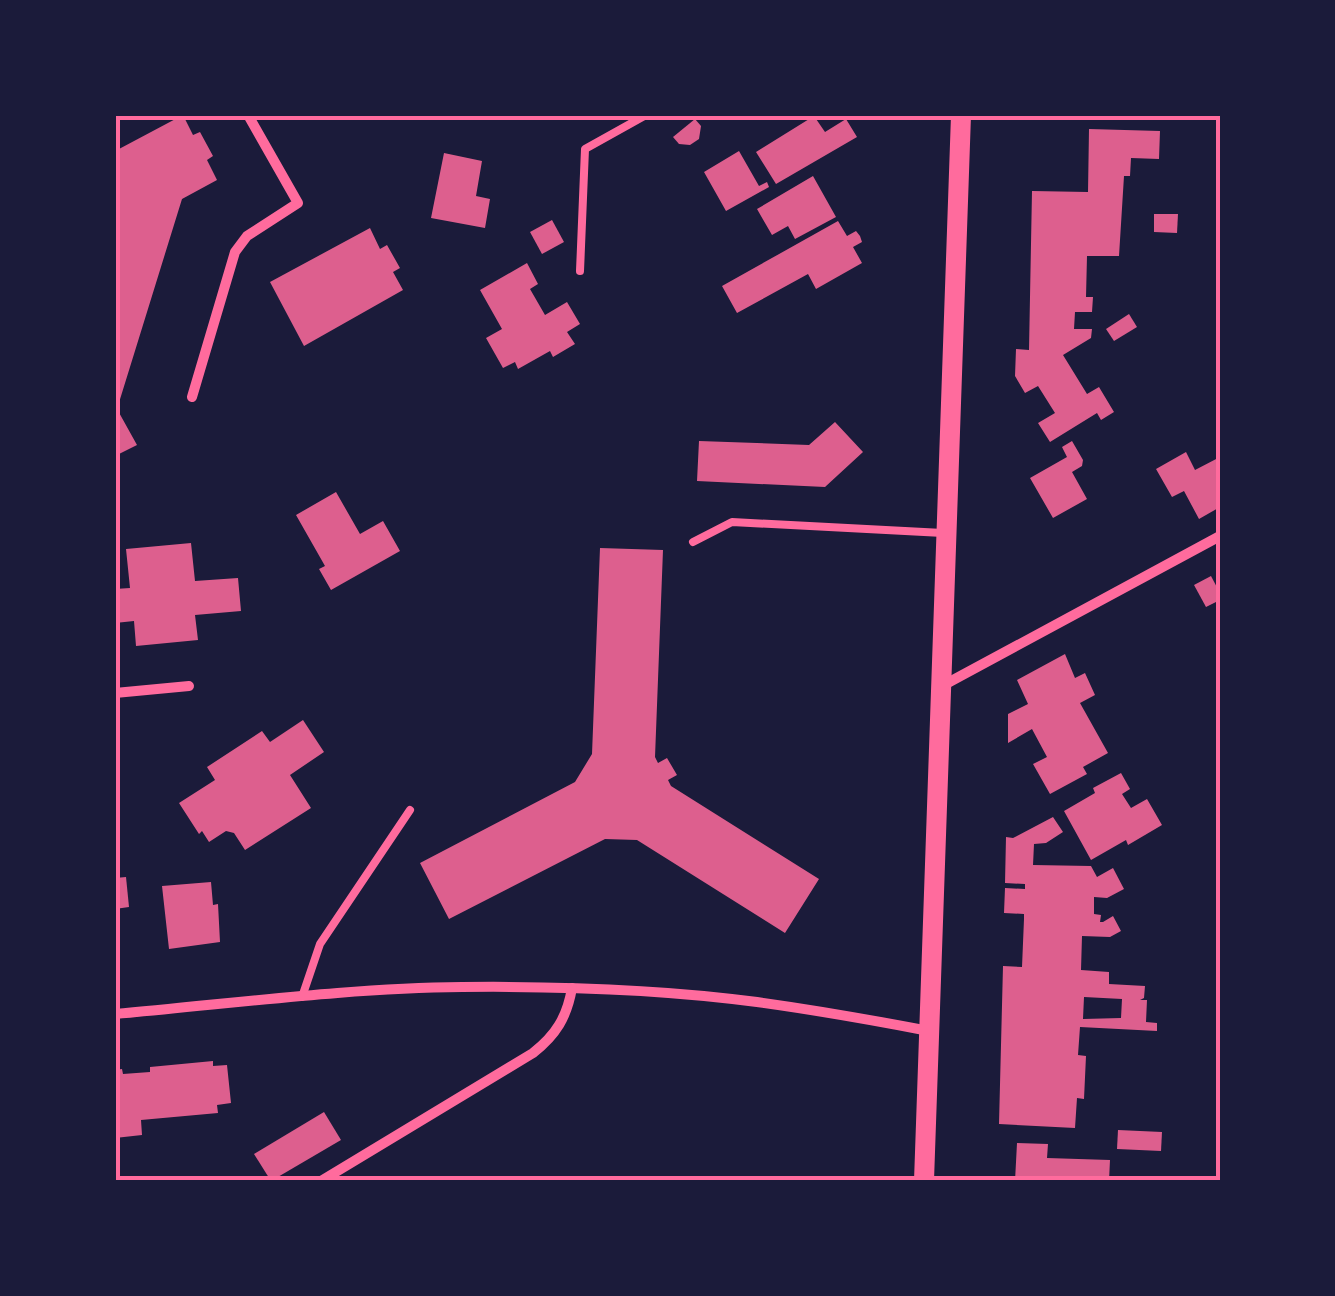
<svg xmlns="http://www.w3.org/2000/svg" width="1335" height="1296" font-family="Spectral,serif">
<rect width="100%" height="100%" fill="#1b1b3a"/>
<g fill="#dd5f8e" fill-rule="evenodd">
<polygon points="183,115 193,135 200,132 213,156 207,160 217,180 182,199 117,409 137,445 115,456 115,163 119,149"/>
<polygon points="814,116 825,132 846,119 857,137 776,184 756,152"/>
<polygon points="695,119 701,126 699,139 690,145 679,144 673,137"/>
<polygon points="1089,129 1160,131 1159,159 1131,158 1130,176 1124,176 1119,256 1087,256 1086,297 1093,297 1092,312 1075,312 1074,329 1092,329 1091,338 1063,355 1087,394 1099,387 1114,412 1101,420 1097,413 1050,442 1038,423 1055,413 1038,386 1025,393 1015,376 1016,349 1029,350 1032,191 1088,192"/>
<polygon points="739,151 759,186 767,182 769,187 726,211 704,172"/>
<polygon points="444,153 482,161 476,196 490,199 485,228 431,218"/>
<polygon points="813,176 836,217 795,239 788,226 772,235 757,209"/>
<polygon points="1154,214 1178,214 1177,233 1154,232"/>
<polygon points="552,220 564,242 542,254 530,232"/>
<polygon points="838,221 847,236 856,231 860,236 862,242 853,247 862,263 816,289 808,274 737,313 722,286"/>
<polygon points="370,228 380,249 387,245 400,268 393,272 403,290 304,346 270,282"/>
<polygon points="527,263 538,284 530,289 545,315 567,302 580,324 567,332 575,344 553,357 550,351 518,369 515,362 503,368 486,338 502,329 480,290"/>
<polygon points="1129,314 1137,327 1114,341 1106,329"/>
<polygon points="835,422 863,452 825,487 697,481 699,441 809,445"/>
<polygon points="1072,441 1083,460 1082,466 1072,472 1087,499 1053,518 1030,478 1067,457 1062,447"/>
<polygon points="1186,452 1195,470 1220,457 1220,507 1199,519 1184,491 1172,497 1156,469"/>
<polygon points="336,492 360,534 383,521 400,551 331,590 319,569 325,566 296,515"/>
<polygon points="191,543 195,581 238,578 241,611 195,615 198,640 136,646 134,621 115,623 115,589 130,588 126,549"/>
<polygon points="600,548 663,550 655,757 658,763 667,758 677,775 668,780 671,786 819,879 785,933 637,840 605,839 449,919 420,863 575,782 592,754"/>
<polygon points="1211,576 1220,593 1220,600 1206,607 1194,585"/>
<polygon points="1065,654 1075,678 1085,673 1095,695 1080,703 1108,753 1083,767 1087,774 1050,794 1033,764 1047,757 1032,729 1008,743 1008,714 1028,704 1017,680"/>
<polygon points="303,720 324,752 290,775 311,808 245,850 234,833 226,831 209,842 202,831 199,834 179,803 215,780 207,767 262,731 270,742"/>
<polygon points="1121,773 1130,789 1122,794 1131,808 1147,799 1162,825 1128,845 1126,840 1091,860 1064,811 1095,793 1093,788"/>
<path d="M1053 817 1063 832 1046 843 1034 844 1033 865 1091 866 1097 877 1113 868 1124 889 1107 898 1094 897V914L1101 915 1100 922H1103L1113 916 1121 931 1110 937 1082 936 1081 970 1109 972V984L1145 986 1144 998 1140 1000H1147L1146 1022 1157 1023V1031L1080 1027 1078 1055 1086 1056 1084 1099 1077 1098 1075 1128 999 1124 1003 966 1022 967 1024 919V914L1004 913 1005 888 1025 889V884L1005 883 1006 837 1013 838ZM1084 997 1122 999 1121 1018 1083 1019Z"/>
<polygon points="126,877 129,907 115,909 115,878"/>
<polygon points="211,882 213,905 218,904 220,942 169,949 162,886"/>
<polygon points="213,1061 213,1066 227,1065 231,1103 217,1105 218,1113 141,1120 142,1135 115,1138 115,1070 122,1069 123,1074 150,1072 150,1067"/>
<polygon points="324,1112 341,1140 271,1181 254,1154"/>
<polygon points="1118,1130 1162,1132 1161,1151 1117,1149"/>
<polygon points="1017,1143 1048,1144 1047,1158 1110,1160 1109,1181 1015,1181"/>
</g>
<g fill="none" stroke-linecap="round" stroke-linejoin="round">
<g stroke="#ff6b9d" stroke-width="8">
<polyline points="580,271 585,149 646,115"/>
<polyline points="693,542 732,522 943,533"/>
<polyline points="302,997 320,944 410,810"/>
</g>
<g stroke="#ff6b9d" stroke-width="10">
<polyline points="192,397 235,252 247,236 298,203 248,115"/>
<polyline points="942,686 1220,536"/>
<polyline points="115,693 189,686"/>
<path d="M115 1014C230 1004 347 988 462 987 561 986 660 989 757 1002 815 1010 872 1020 929 1031"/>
<path d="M321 1181 533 1053C556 1035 567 1017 572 988"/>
</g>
<polyline stroke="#ff6b9d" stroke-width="20" points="924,1181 961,115"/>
</g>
<rect width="1335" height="1296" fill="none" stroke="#1b1b3a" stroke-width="235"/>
<rect x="118" y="118" width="1100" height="1060" fill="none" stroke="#ff6b9d" stroke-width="4"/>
</svg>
